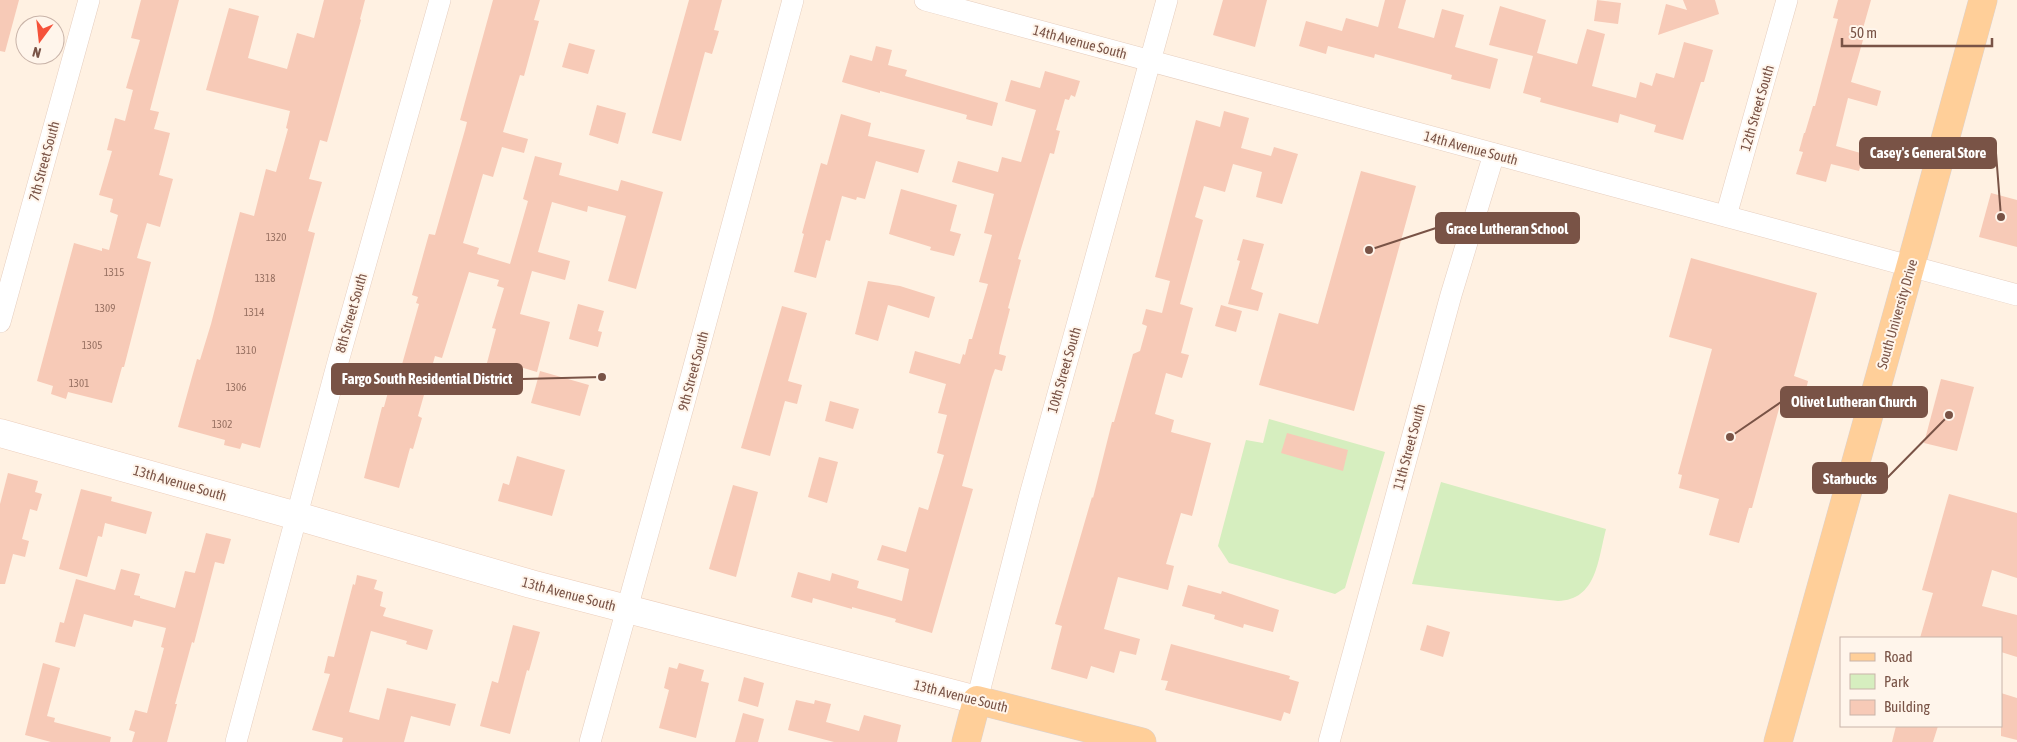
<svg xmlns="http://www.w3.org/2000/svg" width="2017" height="742" font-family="'Asap Condensed',sans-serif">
<rect width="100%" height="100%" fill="#fff1e2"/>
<g fill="#d6eebf">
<polygon points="1269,419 1385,452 1345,588 1335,594 1229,563 1218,546 1246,440 1263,443"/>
<path d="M1441 482 1606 529C1598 559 1597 600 1558 601L1412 584Z"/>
</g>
<g fill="#f7cab7">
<polygon points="0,0 19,0 5,52 0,51"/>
<polygon points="141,0 179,0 150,110 159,112 154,129 170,133 159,175 173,179 160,227 147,223 137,258 151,262 124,367 122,367 112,403 68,392 66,399 51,394 53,386 37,381 74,243 102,251 102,248 109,250 118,215 110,212 113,199 99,195 112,151 107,150 115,118 125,121 133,90 126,88 140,40 131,38"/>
<polygon points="324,0 365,0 360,19 361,20 327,142 320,140 309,179 322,182 308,231 315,233 260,448 242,443 240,449 224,445 225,440 178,427 197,359 200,360 211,324 240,212 254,216 266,169 276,172 288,129 286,128 290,111 206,90 229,8 259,16 248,58 287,69 297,33 314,38"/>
<polygon points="493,0 540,0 534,20 539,21 524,76 520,75 503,132 528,139 524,153 502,147 493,177 483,174 463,243 479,248 477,254 510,264 528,201 523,199 535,156 562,163 559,175 618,191 621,180 663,192 636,289 608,281 626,216 588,206 587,212 552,202 538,252 570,261 565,280 532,271 520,314 550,322 537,372 510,364 505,384 483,378 496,329 492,328 504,288 497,286 499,280 469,272 442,358 435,356 418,416 422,418 413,449 410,448 399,488 364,478 382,407 384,407 395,366 401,368 419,304 416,303 418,297 412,295 429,234 435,235 465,130 467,122 460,120"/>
<polygon points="689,0 722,0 714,30 719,31 712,54 705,52 681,141 652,133"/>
<polygon points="1223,0 1267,0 1255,47 1213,35"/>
<polygon points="1385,0 1406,0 1398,28 1434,38 1442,9 1464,15 1455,47 1498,59 1490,89 1451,79 1452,75 1375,54 1374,58 1328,46 1326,54 1299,46 1306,21 1342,31 1346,18 1378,27"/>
<polygon points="1597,0 1621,3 1618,24 1594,21"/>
<polygon points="1683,0 1715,0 1719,14 1658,35 1666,4 1687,10"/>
<polygon points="1838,0 1871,0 1860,39 1863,40 1851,82 1881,91 1877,106 1848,98 1836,146 1864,154 1859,171 1831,164 1826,182 1796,174 1803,152 1799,151 1804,133 1805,133 1813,106 1815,106 1838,19 1833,18"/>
<polygon points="1500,6 1546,20 1537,53 1577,64 1587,29 1605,34 1592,86 1636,98 1640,82 1652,86 1656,73 1674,78 1684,42 1713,50 1704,82 1701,82 1683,140 1654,132 1656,125 1620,114 1618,123 1540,102 1541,98 1523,93 1533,56 1489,45"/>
<polygon points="569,43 595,50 588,74 562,67"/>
<polygon points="876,46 892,50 888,65 907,70 905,76 998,103 992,126 966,119 967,115 880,91 880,93 842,82 850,55 872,61"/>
<polygon points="1045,71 1080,81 1075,97 1071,95 1069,100 1065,99 1056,130 1060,131 1054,154 1050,153 1018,259 1021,260 1008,308 1010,309 1000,347 999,354 1006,356 1002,371 995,369 992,377 975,438 962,486 973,489 932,633 895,622 896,619 852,607 852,609 813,598 812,603 791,597 798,572 830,581 832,573 859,581 857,588 902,601 909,569 877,560 882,545 906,552 919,507 928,510 944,455 937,453 947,415 938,413 946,384 909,373 915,351 960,364 963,354 965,355 969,339 972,339 988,284 979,282 992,235 984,233 994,194 952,182 958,161 998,172 1002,157 1021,162 1036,110 1005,101 1011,80 1040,88"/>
<polygon points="597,105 626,113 618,144 589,135"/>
<polygon points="1224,111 1249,118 1241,148 1271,156 1274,147 1298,154 1282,204 1256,197 1262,172 1233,164 1225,192 1204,186 1195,217 1203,220 1180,304 1193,308 1181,353 1189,355 1182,378 1166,373 1155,414 1174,420 1171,432 1211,443 1192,516 1181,513 1166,564 1174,566 1168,590 1118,577 1104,629 1140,639 1136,655 1120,651 1114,673 1091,666 1087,679 1051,669 1062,626 1055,624 1092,497 1093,498 1112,422 1114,422 1133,354 1140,351 1147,326 1142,324 1146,309 1162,313 1170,281 1155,277 1196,120 1220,127"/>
<polygon points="841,114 871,123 868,136 925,150 918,173 876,161 865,199 857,197 856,200 842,196 830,241 826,240 816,278 794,272 804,234 802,233 821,163 827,165"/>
<polygon points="1361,171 1416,186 1354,411 1259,385 1279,313 1318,324"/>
<polygon points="901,189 957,205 950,231 961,234 954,256 930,250 931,247 889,234"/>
<polygon points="1991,193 2017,200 2017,247 1979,237"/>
<polygon points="1243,239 1264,244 1251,289 1263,293 1258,311 1228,304 1240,261 1237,260"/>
<polygon points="1691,258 1817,293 1794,376 1808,381 1804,399 1783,394 1752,508 1749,508 1739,543 1709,535 1719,499 1679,488 1682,475 1678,474 1712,349 1669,337"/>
<polygon points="868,281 900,286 935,297 929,318 888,305 878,341 855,334"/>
<polygon points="578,304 604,311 598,331 602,332 598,347 569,339"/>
<polygon points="1221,305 1242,311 1236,332 1215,326"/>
<polygon points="782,306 807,313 788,381 802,385 797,404 785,401 770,456 741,448"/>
<polygon points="540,371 589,385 580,416 531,403"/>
<polygon points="1941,379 1974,387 1957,451 1924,443"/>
<polygon points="830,401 859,409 853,429 825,421"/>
<polygon points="1287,433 1348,450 1343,471 1281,453"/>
<polygon points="517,456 565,470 552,516 498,501 503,483 509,485"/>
<polygon points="819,457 838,462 827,503 808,497"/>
<polygon points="8,473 38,481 35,492 42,494 37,511 30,509 22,539 29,541 25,557 13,554 5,584 0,584 0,504"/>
<polygon points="733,485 758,492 736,577 709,569"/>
<polygon points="81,489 112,497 111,501 152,512 146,534 105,523 102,537 98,536 87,577 59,569"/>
<polygon points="1949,494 2017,513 2017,578 1992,570 1982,606 2017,615 2017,657 2001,652 2001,638 1920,638 1933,593 1922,590"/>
<polygon points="206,533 231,539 224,564 215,562 194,643 192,642 175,704 177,704 167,742 132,742 135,732 129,730 135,710 147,713 164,648 161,647 166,628 134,620 132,627 84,614 75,647 55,642 60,622 64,623 76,579 115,590 121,569 140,574 134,595 140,596 140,598 175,608 185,571 195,573"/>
<polygon points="357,575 377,580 374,589 383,592 380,606 386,608 383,616 433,630 427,650 406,644 407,641 371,631 349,712 379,720 387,688 456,704 450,726 411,716 404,742 342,742 343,738 312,730 330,674 324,673 328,656 334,657 353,584 355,585"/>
<polygon points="1188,585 1221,594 1222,591 1279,610 1273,632 1244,624 1243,628 1214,619 1215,615 1182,606"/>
<polygon points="513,625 540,632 529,671 527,670 510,734 480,726 492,681 498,683"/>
<polygon points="1427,625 1450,632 1443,657 1420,650"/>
<polygon points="1171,644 1290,676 1289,679 1299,682 1290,714 1284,712 1281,721 1165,690 1168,681 1161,680"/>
<polygon points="43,663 60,668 47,716 55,718 54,722 111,737 110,742 51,742 25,735"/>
<polygon points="679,663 704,670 701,681 709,683 696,738 659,728 669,690 664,688 669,667 677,669"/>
<polygon points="744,677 764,683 758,707 738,701"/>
<polygon points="2001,693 2017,698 2017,740 2001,736"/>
<polygon points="796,700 814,704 815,700 831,704 826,722 859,731 864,715 901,725 897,742 834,742 788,730"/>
<polygon points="743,713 764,719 758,742 735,742"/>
<polygon points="1896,726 1938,726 1933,742 1892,742"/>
</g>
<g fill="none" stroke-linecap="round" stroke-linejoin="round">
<defs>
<g id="street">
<polyline points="925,0 2017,295"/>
<polyline points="1726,216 1787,0"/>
<polyline points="0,322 89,0"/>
<polyline points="977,700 1030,495 1167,0"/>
<polyline points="236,742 339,358 440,0"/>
<polyline points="590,742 683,407 793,0"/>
<polyline points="1329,742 1451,295 1494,154"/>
</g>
<polyline id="secondary" points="0,433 297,516 531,584 977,700"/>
<g id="primary">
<polyline points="966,742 977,700 1142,742"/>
<polyline points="1778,742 1918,239 1983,0"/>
</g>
</defs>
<use href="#street" stroke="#e6cebf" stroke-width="22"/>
<use href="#secondary" stroke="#eccebc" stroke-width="29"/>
<use href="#primary" stroke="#dcd2cf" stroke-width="29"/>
<use href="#street" stroke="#fff" stroke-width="21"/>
<use href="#secondary" stroke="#fff" stroke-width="28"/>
<use href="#primary" stroke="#ffcf99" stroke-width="28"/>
</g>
<g text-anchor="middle" stroke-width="4" stroke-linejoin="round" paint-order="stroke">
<g font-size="11" fill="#987162">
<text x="276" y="241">1320</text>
<text x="114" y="276">1315</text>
<text x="265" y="282">1318</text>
<text x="105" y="312">1309</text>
<text x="254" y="316">1314</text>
<text x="92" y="349">1305</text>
<text x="246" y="354">1310</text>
<text x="79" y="387">1301</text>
<text x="236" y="391">1306</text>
<text x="222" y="428">1302</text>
</g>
<g font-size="14" fill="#795346" stroke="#fff5eb">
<text transform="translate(1080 42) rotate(15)" y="5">14th Avenue South</text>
<text transform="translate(1757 108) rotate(-74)" y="5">12th Street South</text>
<text transform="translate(1471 148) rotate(15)" y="5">14th Avenue South</text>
<text transform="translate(44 161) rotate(-75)" y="5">7th Street South</text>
<text transform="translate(351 313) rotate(-74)" y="5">8th Street South</text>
<text transform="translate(1897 314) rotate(-74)" y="5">South University Drive</text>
<text transform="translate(1064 370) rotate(-74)" y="5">10th Street South</text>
<text transform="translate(693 371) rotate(-75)" y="5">9th Street South</text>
<text transform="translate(1409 447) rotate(-75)" y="5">11th Street South</text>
<text transform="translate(180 483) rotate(16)" y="5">13th Avenue South</text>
<text transform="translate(569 594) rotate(15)" y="5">13th Avenue South</text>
<text transform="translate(961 696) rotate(14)" y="5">13th Avenue South</text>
</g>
</g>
<path fill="none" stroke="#795346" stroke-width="2" d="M2001 217L1996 153M1369 250L1436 228M602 377L522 379M1730 437L1781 402M1949 415L1887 478"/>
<g fill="#795346" stroke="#fff5eb" stroke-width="2">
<circle cx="2001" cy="217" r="5"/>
<circle cx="1369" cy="250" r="5"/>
<circle cx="602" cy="377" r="5"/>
<circle cx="1730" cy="437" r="5"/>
<circle cx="1949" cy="415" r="5"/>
</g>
<g fill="#795346" stroke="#795346" stroke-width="2">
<rect x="1860" y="138" width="136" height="30" rx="5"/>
<rect x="1436" y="213" width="143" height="30" rx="5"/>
<rect x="332" y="364" width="190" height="30" rx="5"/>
<rect x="1781" y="387" width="146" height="30" rx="5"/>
<rect x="1813" y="463" width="74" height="30" rx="5"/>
</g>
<g font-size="15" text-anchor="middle" font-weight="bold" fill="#fff">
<text x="1928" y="158">Casey's General Store</text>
<text x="1507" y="234">Grace Lutheran School</text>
<text x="427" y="384">Fargo South Residential District</text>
<text x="1854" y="407">Olivet Lutheran Church</text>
<text x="1850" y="484">Starbucks</text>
</g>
<rect x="1840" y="637" width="162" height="90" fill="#fff5eb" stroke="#c9b4a9"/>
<rect x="1850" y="653" width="25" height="8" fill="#ffcf99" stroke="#c9b4a9"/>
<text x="1884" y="662" font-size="15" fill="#795346">Road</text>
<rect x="1850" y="674" width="25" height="15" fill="#d6eebf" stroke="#c9b4a9"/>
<text x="1884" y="687" font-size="15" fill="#795346">Park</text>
<rect x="1850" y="700" width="25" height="15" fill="#f7cab7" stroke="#c9b4a9"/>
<text x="1884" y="712" font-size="15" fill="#795346">Building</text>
<g transform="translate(40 40) rotate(195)"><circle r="24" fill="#fff5eb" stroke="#c9b4a9"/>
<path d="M0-4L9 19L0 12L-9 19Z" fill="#f5523a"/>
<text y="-8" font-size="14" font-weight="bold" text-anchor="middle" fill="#795346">N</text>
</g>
<path d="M1842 38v8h150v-8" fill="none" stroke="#795346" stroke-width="2.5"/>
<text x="1850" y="38" font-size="15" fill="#795346" stroke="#fff5eb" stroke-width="4" paint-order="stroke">50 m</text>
</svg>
